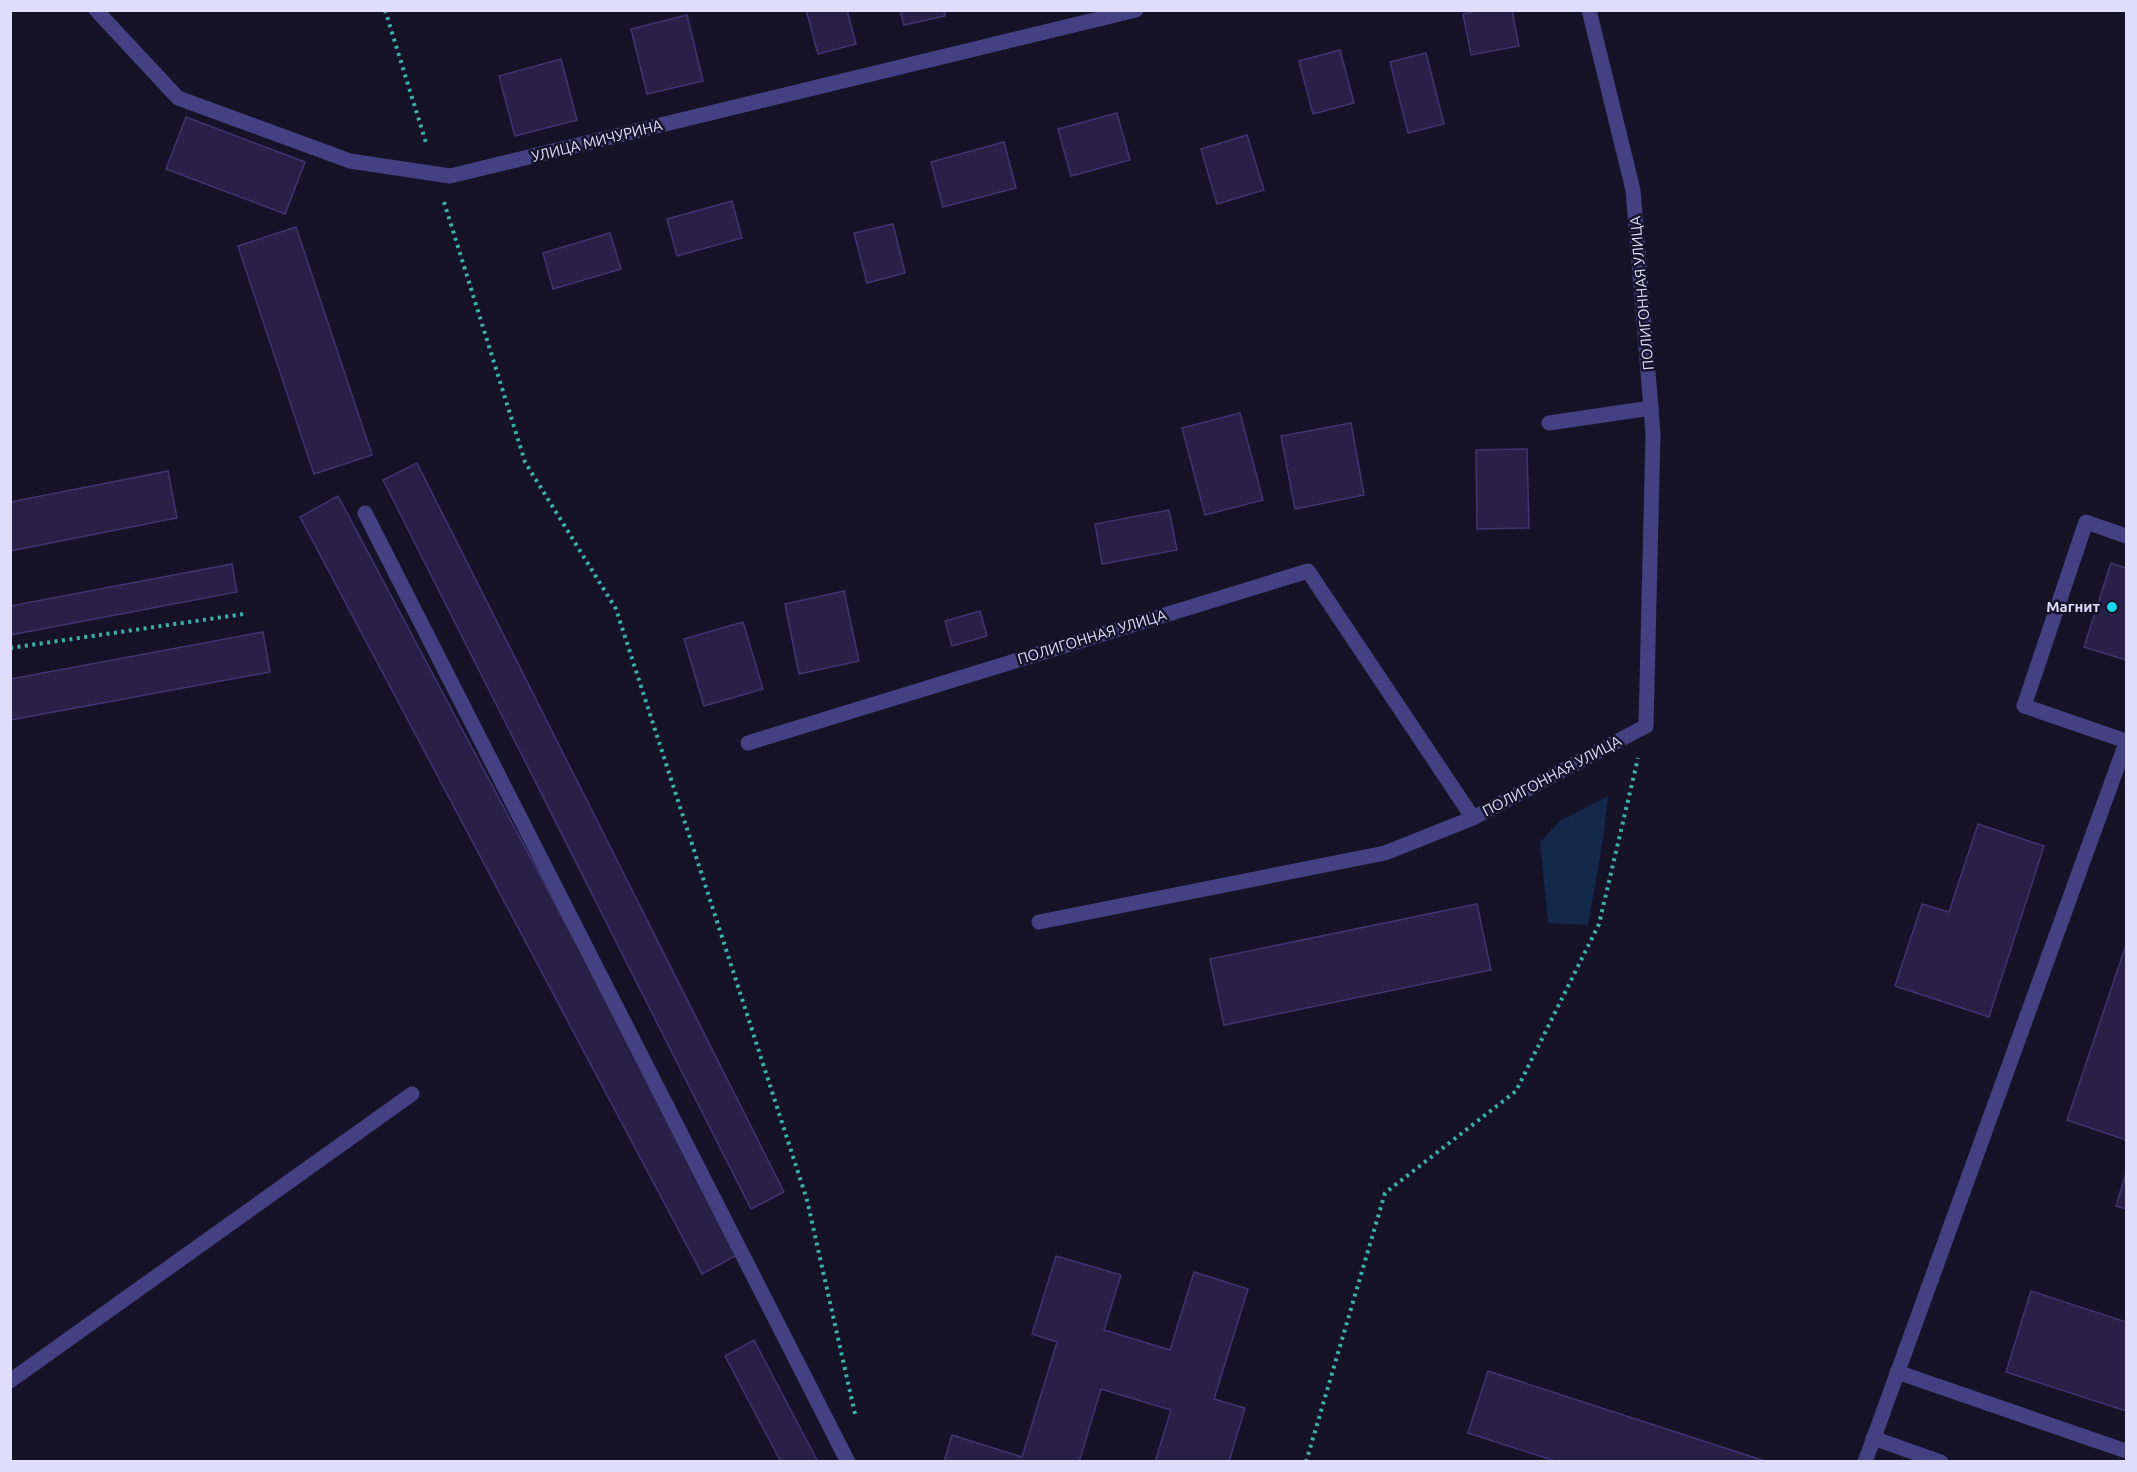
<svg xmlns="http://www.w3.org/2000/svg" width="2137" height="1472" font-family="Ubuntu,sans-serif">
<rect width="100%" height="100%" fill="#161228"/>
<polygon fill="#13284b" points="1608,796 1603,840 1588,925 1548,923 1540,842 1560,821"/>
<g fill="#282047" stroke="#403471" stroke-width="1.5">
<polygon points="806,10 847,10 856,44 818,54"/>
<polygon points="900,10 944,10 945,16 904,25"/>
<polygon points="1482,10 1512,10 1519,46 1471,55 1463,14"/>
<polygon points="687,15 703,81 647,94 631,29"/>
<polygon points="1340,50 1354,103 1313,114 1299,61"/>
<polygon points="1426,53 1444,124 1408,133 1390,62"/>
<polygon points="561,59 577,120 515,136 499,76"/>
<polygon points="1117,113 1130,160 1071,176 1058,129"/>
<polygon points="186,117 305,162 285,214 166,169"/>
<polygon points="1247,135 1264,190 1217,204 1201,149"/>
<polygon points="1004,142 1016,188 943,207 931,162"/>
<polygon points="732,201 742,238 677,256 667,219"/>
<polygon points="893,224 905,273 867,283 854,233"/>
<polygon points="296,227 372,455 314,474 238,246"/>
<polygon points="610,233 621,269 553,289 543,253"/>
<polygon points="1240,413 1263,500 1205,515 1182,428"/>
<polygon points="1351,423 1364,495 1295,509 1281,436"/>
<polygon points="1527,449 1529,528 1477,529 1476,450"/>
<polygon points="417,463 784,1192 751,1209 383,480"/>
<polygon points="168,471 177,518 10,551 10,502"/>
<polygon points="338,496 741,1253 702,1274 300,517"/>
<polygon points="1169,510 1177,550 1102,564 1095,524"/>
<polygon points="2111,563 2126,568 2126,660 2084,647"/>
<polygon points="232,564 237,592 10,635 10,606"/>
<polygon points="844,591 859,661 799,674 785,604"/>
<polygon points="980,611 987,636 952,646 945,621"/>
<polygon points="743,622 763,689 704,706 684,639"/>
<polygon points="263,632 270,672 10,720 10,679"/>
<polygon points="1978,824 2044,846 1989,1017 1895,986 1922,904 1949,912"/>
<polygon points="1477,904 1491,970 1224,1025 1210,959"/>
<polygon points="2126,945 2126,1140 2067,1120"/>
<polygon points="2126,1173 2126,1209 2116,1206"/>
<polygon points="1056,1256 1121,1275 1104,1330 1170,1350 1194,1272 1248,1289 1214,1399 1245,1408 1229,1462 1155,1462 1171,1410 1101,1389 1079,1462 944,1462 952,1435 1022,1457 1057,1342 1032,1334"/>
<polygon points="2031,1291 2126,1322 2126,1411 2006,1372"/>
<polygon points="754,1340 818,1462 781,1462 725,1356"/>
<polygon points="1488,1371 1768,1462 1558,1462 1468,1433"/>
</g>
<g fill="none" stroke-linecap="round" stroke-linejoin="round">
<g stroke="#3bb1aa" stroke-width="4" stroke-dasharray="3 4.5" stroke-linecap="butt">
<polyline points="385,10 427,146"/>
<polyline points="444,202 525,462 616,609 807,1200 855,1414"/>
<polyline points="10,648 244,614"/>
<polyline points="1306,1462 1385,1193 1516,1091 1599,924 1638,758"/>
</g>
<g stroke="#444182" stroke-width="15">
<polyline points="96,10 178,98 350,161 450,176 1136,10"/>
<polyline points="1549,423 1651,408"/>
<polyline points="365,513 848,1462"/>
<polyline points="2126,536 2086,522 2024,706 2126,741"/>
<polyline points="748,743 1308,571 1473,818"/>
<polyline points="1039,922 1385,853 1473,818 1646,726 1653,435 1651,408 1633,190 1589,10"/>
<polyline points="1897,1372 2126,1451"/>
<polyline points="10,1381 412,1094"/>
<polyline points="1873,1438 1941,1462"/>
<polyline points="1865,1462 2126,743"/>
</g>
</g>
<circle fill="#18d6ec" stroke="#161228" stroke-width="2" cx="2112" cy="607" r="6"/>
<g text-anchor="middle" stroke-width="5" stroke-linejoin="round" paint-order="stroke">
<g font-size="15" fill="#e0dcfc" stroke="#161228">
<text transform="translate(597 141) rotate(-14)" y="5">УЛИЦА МИЧУРИНА</text>
<text transform="translate(1642 293) rotate(-95)" y="5">ПОЛИГОННАЯ УЛИЦА</text>
<text transform="translate(1092 637) rotate(-17)" y="5">ПОЛИГОННАЯ УЛИЦА</text>
<text transform="translate(1552 776) rotate(-28)" y="5">ПОЛИГОННАЯ УЛИЦА</text>
</g>
<g font-size="15" font-weight="bold" fill="#e0dcfc" stroke="#161228" text-anchor="end">
<text x="2100" y="612">Магнит</text>
</g>
</g>
<rect width="2137" height="1472" fill="none" stroke="#e0dcfc" stroke-width="24"/>
</svg>
